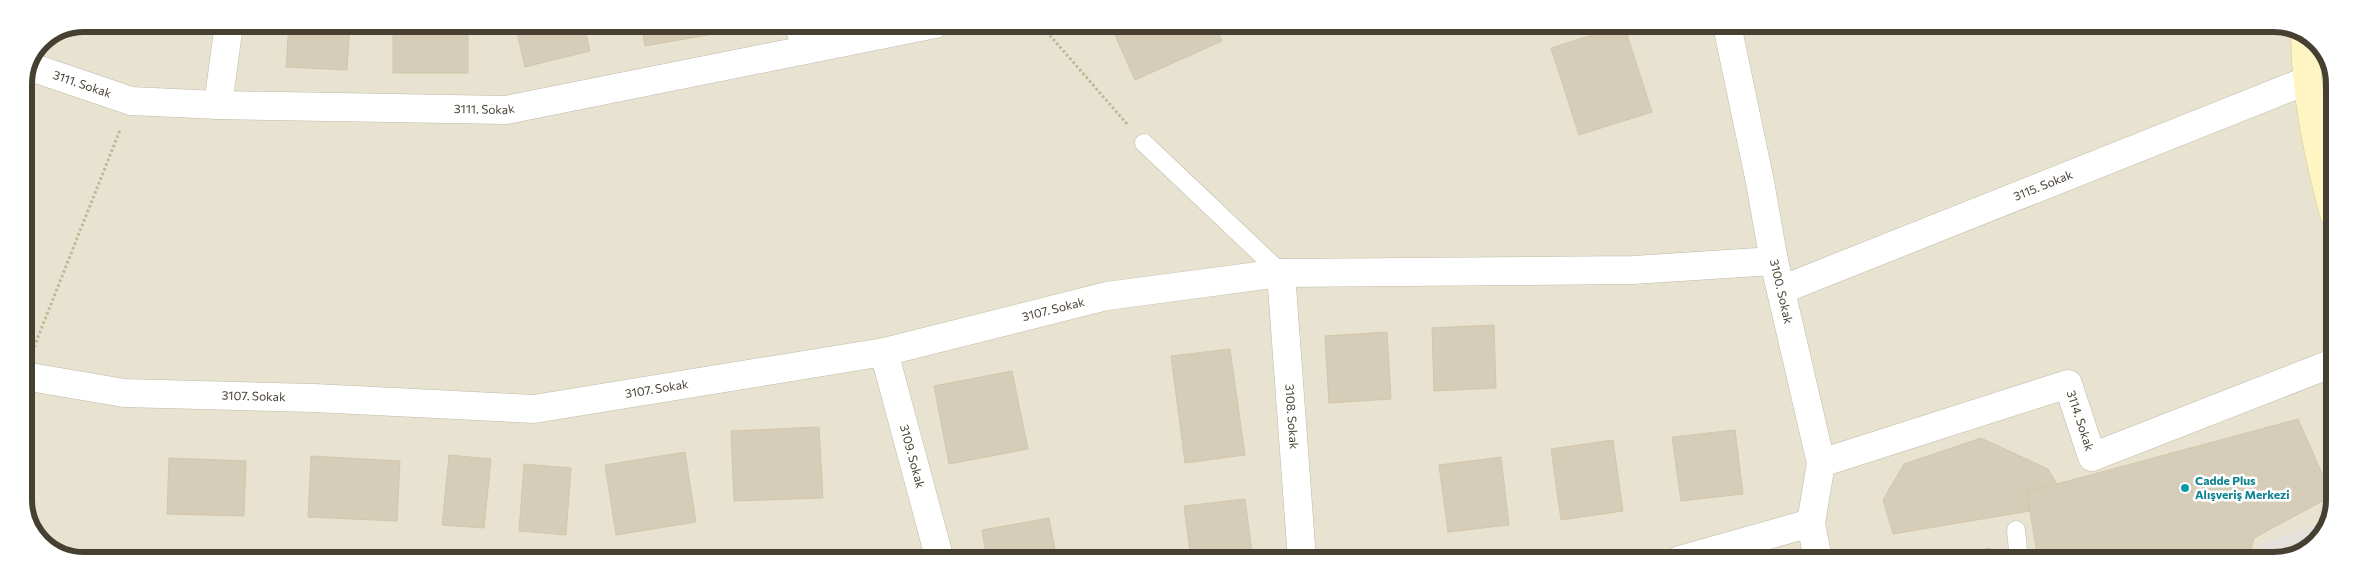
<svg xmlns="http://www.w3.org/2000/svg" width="2358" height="584" font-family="Commissioner,sans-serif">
<rect width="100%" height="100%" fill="#f4f0e4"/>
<polygon fill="#e8e3d1" points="84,24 2286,25 2319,44 2334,80 2333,512 2313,545 2274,560 72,559 39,540 24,507 24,84 42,41"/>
<polygon fill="#e4e1dd" points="2327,521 2313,545 2274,560 2260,560 2261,544"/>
<g fill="#d6cdb8" stroke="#d2c6ab">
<polygon points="289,24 350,24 347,70 286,67"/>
<rect x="393" y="24" width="75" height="49"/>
<polygon points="515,24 584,24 590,51 525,67"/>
<polygon points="641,24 735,24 736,30 645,46"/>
<polygon points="1110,24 1214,24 1222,41 1135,80"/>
<polygon points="1624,25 1652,112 1579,135 1551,48"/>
<polygon points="1494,325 1496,388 1434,391 1432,328"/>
<polygon points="1387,332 1391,399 1329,403 1325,336"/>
<polygon points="1230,349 1245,455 1185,463 1171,356"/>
<polygon points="1012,371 1028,449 949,464 934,386"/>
<polygon points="2298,419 2332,496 2254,538 2248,560 2038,560 2027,492"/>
<polygon points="819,427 823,498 734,501 731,431"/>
<polygon points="1735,430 1743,494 1681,501 1672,437"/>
<polygon points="1981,438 2048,469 2057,484 2027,492 2030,511 1893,534 1883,500 1904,464"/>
<polygon points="1613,440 1623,511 1561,520 1551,449"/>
<polygon points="685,452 696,522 616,535 605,465"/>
<polygon points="449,455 491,459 484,528 442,525"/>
<polygon points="311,456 400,461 397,521 308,517"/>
<polygon points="1501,457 1509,525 1448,532 1439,465"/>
<polygon points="169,458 246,461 244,516 167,514"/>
<polygon points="524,464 571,468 566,535 519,531"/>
<polygon points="1245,499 1253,560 1191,560 1184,506"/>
<polygon points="1049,518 1057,560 987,560 982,530"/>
<polygon points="1990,548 1992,560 1919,560"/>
</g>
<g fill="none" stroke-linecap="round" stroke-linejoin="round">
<defs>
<g id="lane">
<polyline points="1144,143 1281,273"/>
<polyline points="2016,530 2019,560"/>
</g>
<g id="street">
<polyline points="798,24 807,49"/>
<path id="s1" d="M1727 25 1760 182 1774 261 1821 463 1811 523 1818 560"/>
<path id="s2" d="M31 67 131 101 218 105 506 110 935 24"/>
<polyline points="218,105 229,24"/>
<path id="s3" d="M1281 273 1302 560"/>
<path id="s4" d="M1781 290 2306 81"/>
<path id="s5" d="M884 352 940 560"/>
<path id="s6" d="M24 376 124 393 314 398 534 409 884 352 1107 296 1281 273 1633 270 1774 261"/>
<path id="s7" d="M1821 463 2068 384 2092 457 2333 363"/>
<polyline points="1680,560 1811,523"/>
</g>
<path id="secondary" d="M2305 36C2306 97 2318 155 2334 214"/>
</defs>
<use href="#lane" stroke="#c0b9a6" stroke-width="19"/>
<use href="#street" stroke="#c0b9a6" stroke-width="29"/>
<use href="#secondary" stroke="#d7ca8f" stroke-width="29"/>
<g stroke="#c3b696" stroke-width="3" stroke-dasharray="2.5 2.5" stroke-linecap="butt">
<polyline points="1040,24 1127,124"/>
<polyline points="34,347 120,130"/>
</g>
<use href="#lane" stroke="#fff" stroke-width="18"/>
<use href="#street" stroke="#fff" stroke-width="28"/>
<use href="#secondary" stroke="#fff5c3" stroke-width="28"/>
</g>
<circle fill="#0f9aa8" stroke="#fff" stroke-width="2" cx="2185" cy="488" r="5"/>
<g text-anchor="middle" stroke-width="5" stroke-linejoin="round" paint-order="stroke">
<g font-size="12" fill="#464033" stroke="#fff">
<text dy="4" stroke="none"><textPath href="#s2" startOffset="54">3111. Sokak</textPath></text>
<text dy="4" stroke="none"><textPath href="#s2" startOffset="459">3111. Sokak</textPath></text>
<text dy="4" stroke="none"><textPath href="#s4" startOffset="282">3115. Sokak</textPath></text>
<text dy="4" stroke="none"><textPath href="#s1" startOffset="272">3100. Sokak</textPath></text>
<text dy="4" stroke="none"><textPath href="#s6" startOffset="1041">3107. Sokak</textPath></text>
<text dy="4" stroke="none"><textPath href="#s6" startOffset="636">3107. Sokak</textPath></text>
<text dy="4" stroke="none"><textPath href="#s6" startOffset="231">3107. Sokak</textPath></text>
<text dy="4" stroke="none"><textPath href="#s3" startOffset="144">3108. Sokak</textPath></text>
<text dy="4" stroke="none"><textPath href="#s7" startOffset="298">3114. Sokak</textPath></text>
<text dy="4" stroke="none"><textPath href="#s5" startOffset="108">3109. Sokak</textPath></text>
</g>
<g font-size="12" font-weight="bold" fill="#0d838f" stroke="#fff" text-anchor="start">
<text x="2195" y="485">Cadde Plus<tspan x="2195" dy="14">Alışveriş Merkezi</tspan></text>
</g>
</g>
<path d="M0 0H2358V584H0ZM84 32H2274A52 52 0 0 1 2326 84V500A52 52 0 0 1 2274 552H84A52 52 0 0 1 32 500V84A52 52 0 0 1 84 32Z" fill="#fff" fill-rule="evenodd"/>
<path fill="none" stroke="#464033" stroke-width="6" d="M84 32H2274A52 52 0 0 1 2326 84V500A52 52 0 0 1 2274 552H84A52 52 0 0 1 32 500V84A52 52 0 0 1 84 32Z"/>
</svg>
